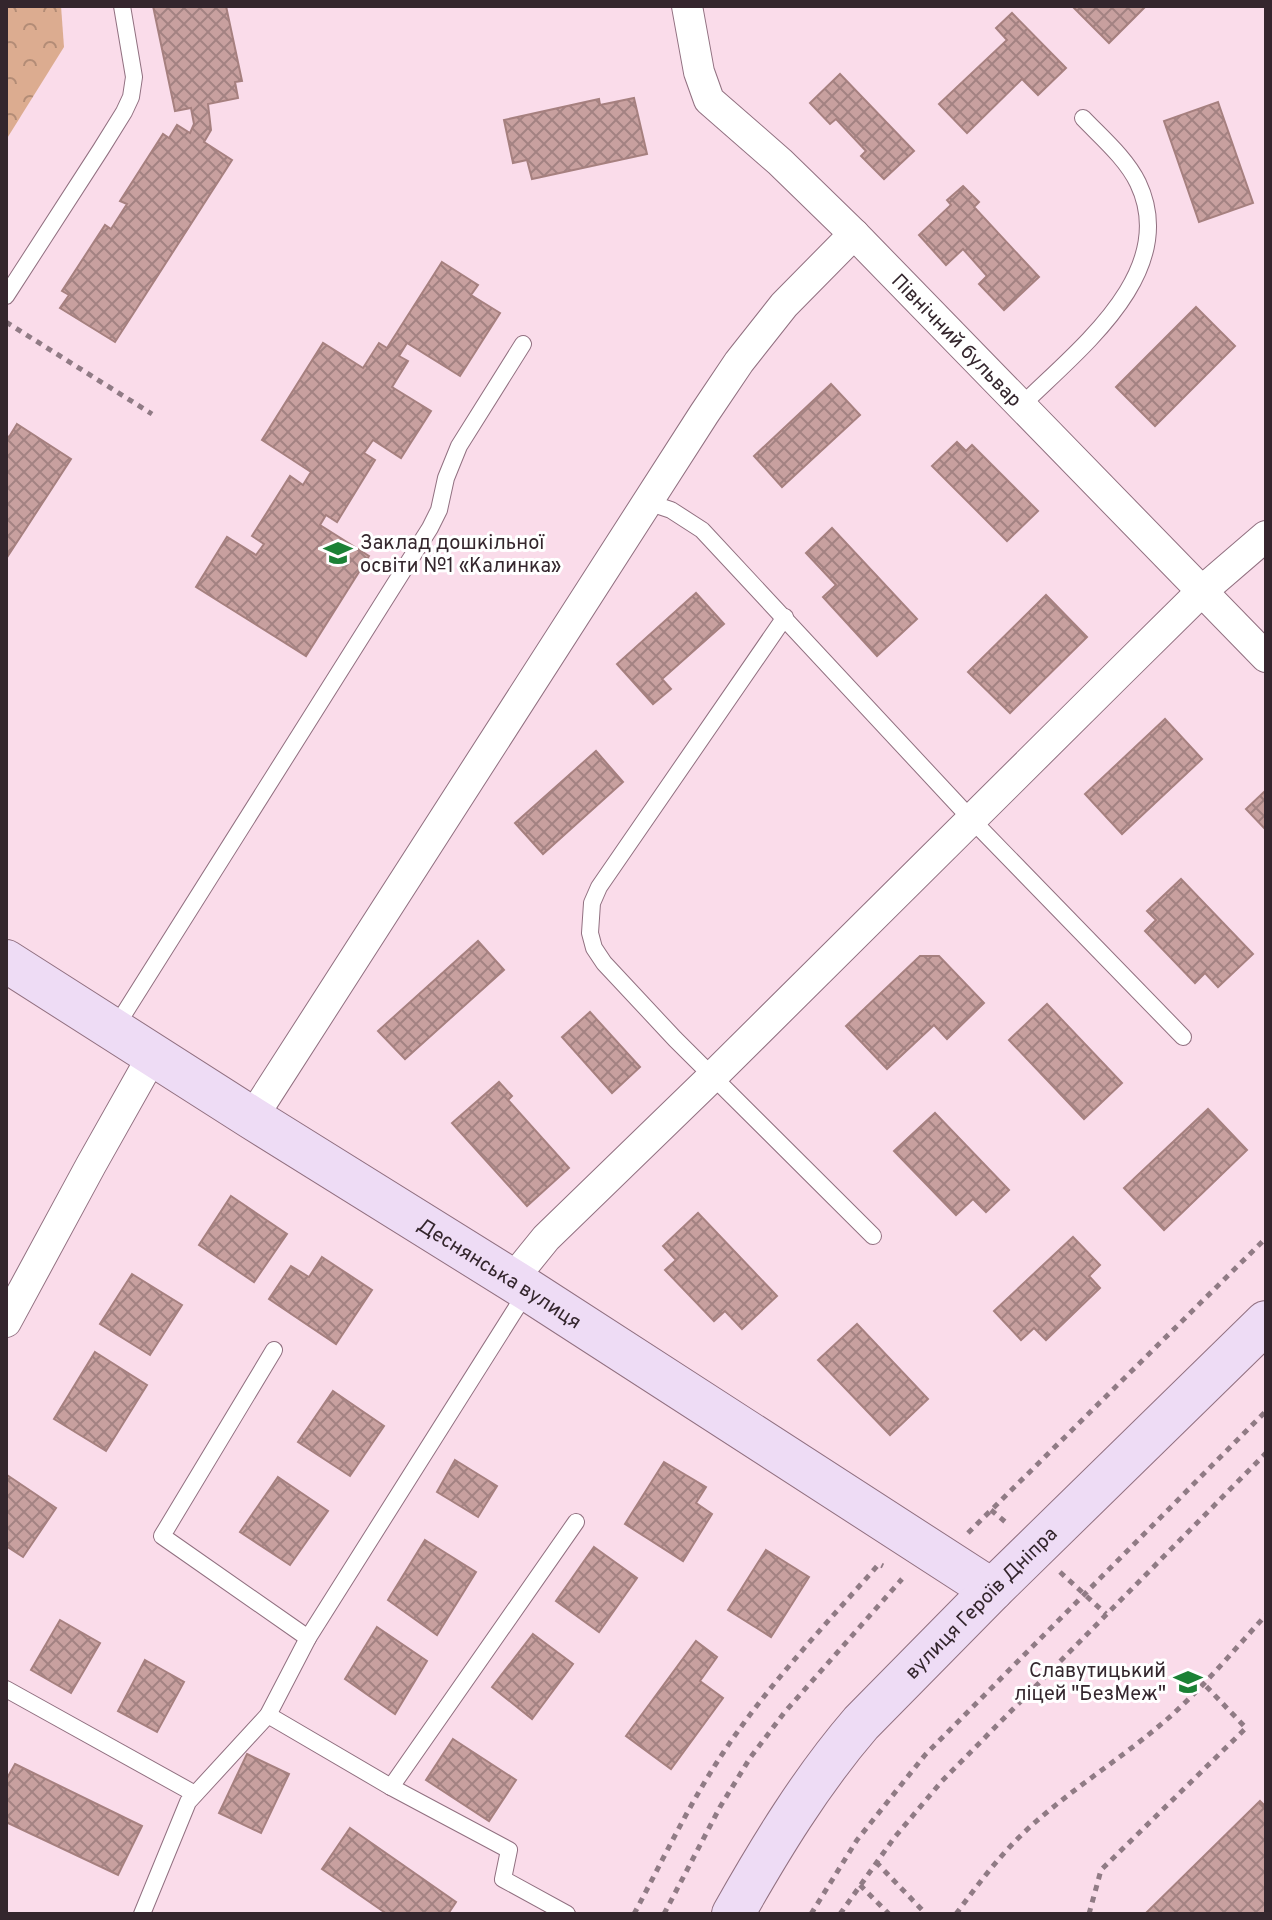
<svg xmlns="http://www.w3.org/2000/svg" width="1272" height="1920" font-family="Overpass,sans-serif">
<defs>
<pattern id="park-crowns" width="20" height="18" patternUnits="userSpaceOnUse" patternTransform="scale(2)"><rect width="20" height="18" fill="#dcac90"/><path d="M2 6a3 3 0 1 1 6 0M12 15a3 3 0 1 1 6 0" fill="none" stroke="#b38c76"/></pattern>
<pattern id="building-cross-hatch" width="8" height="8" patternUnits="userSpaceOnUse" patternTransform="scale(2)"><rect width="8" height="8" fill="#c8a09f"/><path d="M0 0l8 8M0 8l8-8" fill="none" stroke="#a38282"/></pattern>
</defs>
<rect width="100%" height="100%" fill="#fadcea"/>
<polygon fill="url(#park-crowns)" points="6,6 61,6 64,47 6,140"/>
<g fill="url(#building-cross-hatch)" stroke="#a6807f" stroke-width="2">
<polygon points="153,6 226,6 242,81 235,82 238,98 208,104 211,130 204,142 232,160 115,342 60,308 69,295 62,291 105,225 111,229 127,204 120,201 163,134 169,138 177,125 190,133 194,124 191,108 175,111"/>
<polygon points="1072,6 1146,6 1109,43"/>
<polygon points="1012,13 1066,68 1038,95 1022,79 967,133 939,104 1007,40 996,28"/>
<polygon points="840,74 914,151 884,179 861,156 866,151 836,119 830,124 810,103"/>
<polygon points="634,98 647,154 532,179 527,160 513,163 504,120 599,99 600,105"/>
<polygon points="1218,102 1253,203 1199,222 1164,121"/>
<polygon points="963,186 979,202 974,207 1039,277 1004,310 979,284 987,276 963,249 946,265 919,235 951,205 947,200"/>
<polygon points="442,262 478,285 471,295 500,313 460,376 407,343 399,356 408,361 392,387 431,411 401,458 373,440 364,453 375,460 337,522 326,515 320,525 369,556 306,656 196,587 227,537 256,555 264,544 252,536 290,476 303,485 311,472 262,440 323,343 363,368 379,343 387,348"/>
<polygon points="1196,307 1235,346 1155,426 1116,387"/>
<polygon points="831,384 860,415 782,487 754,456"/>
<polygon points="17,424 71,459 6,559 6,436 9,437"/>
<polygon points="957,442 966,451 972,445 1038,511 1007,541 932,466"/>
<polygon points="832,528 917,619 877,656 823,597 836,585 806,553"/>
<polygon points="696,593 724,624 662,679 671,689 653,704 617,664"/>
<polygon points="1046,595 1087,637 1010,713 968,672"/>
<polygon points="1165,719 1202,759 1122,834 1085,794"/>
<polygon points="596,751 623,782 543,854 515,823"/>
<polygon points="1266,790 1266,830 1246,809"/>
<polygon points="1181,879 1253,954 1218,987 1205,973 1195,983 1145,931 1156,920 1147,911"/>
<polygon points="478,941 504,970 405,1059 378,1031"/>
<polygon points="920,956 939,956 984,1003 947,1039 934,1025 887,1069 846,1026"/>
<polygon points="1047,1004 1122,1083 1084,1119 1009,1040"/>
<polygon points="590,1012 640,1067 612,1093 562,1037"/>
<polygon points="499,1082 512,1096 508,1100 569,1168 527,1206 452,1123"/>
<polygon points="1208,1109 1247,1150 1164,1230 1124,1188"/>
<polygon points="935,1113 1009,1190 986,1212 973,1199 956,1215 894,1151"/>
<polygon points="231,1196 287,1234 254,1282 199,1245"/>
<polygon points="698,1213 777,1296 742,1329 725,1311 714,1321 665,1270 676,1260 663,1246"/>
<polygon points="1073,1237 1100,1265 1089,1276 1100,1288 1046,1340 1034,1328 1021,1340 994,1311"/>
<polygon points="322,1257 372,1290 336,1344 269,1299 291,1266 309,1277"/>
<polygon points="132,1274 182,1305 150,1355 100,1324"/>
<polygon points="857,1324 928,1399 890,1435 818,1360"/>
<polygon points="95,1352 147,1385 106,1451 54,1419"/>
<polygon points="333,1391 384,1426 350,1476 298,1442"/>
<polygon points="455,1460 497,1486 478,1517 437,1492"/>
<polygon points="664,1462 706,1487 696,1503 712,1514 683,1561 625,1524"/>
<polygon points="7,1475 56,1508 23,1557 6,1546"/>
<polygon points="278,1477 328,1511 290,1565 240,1532"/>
<polygon points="425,1540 476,1572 437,1635 388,1600"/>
<polygon points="594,1547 637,1578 599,1632 556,1601"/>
<polygon points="766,1550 809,1577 771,1637 728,1610"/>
<polygon points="60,1620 100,1643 71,1693 31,1670"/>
<polygon points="377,1627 427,1661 395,1714 345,1679"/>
<polygon points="533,1634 573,1664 532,1719 492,1687"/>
<polygon points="696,1641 717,1657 700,1681 723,1698 671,1769 626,1736"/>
<polygon points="145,1660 184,1682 157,1732 118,1711"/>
<polygon points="453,1739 516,1780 489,1821 426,1780"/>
<polygon points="247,1754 289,1774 261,1833 219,1813"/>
<polygon points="15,1764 142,1826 118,1875 6,1822 6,1780"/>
<polygon points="1260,1801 1266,1807 1266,1914 1145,1914"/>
<polygon points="350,1828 456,1902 448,1914 387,1914 322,1869"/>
</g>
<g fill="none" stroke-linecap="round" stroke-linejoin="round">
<defs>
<g id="lane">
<polyline points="6,296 101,149 124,112 131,97 134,77 122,6"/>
<path d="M1021 406C1076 351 1181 273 1138 183 1126 158 1101 137 1083 118"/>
<polyline points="647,502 671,510 702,530 972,820 1183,1037"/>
<polyline points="785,617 599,887 592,903 590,933 594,948 604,963 675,1039 873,1236"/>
<polyline points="115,1028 430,528 439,510 446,478 459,446 523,344"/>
<polyline points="274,1350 162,1536 308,1638"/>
<polyline points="6,1689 195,1794"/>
<polyline points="268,1715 391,1787 509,1850 503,1879 567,1914"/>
<polyline points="391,1787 576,1522"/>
<polyline points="142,1914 188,1802 268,1715 308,1638 527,1291"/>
</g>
<g id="street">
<path id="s1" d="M687 6 699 72 709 100 780 162 854 234 1266 657"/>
<polyline points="252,1118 704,414 739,362 784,305 854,234"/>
<polyline points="512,1280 546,1238 713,1076 1117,675 1202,591 1266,536"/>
<polyline points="6,1322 91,1165 153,1055"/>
</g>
<g id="secondary">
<path id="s2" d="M6 961 252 1118 528 1290 992 1590"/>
<path id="s3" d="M733 1914C771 1847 811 1781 861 1723L992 1590 1266 1322"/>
</g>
</defs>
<use href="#lane" stroke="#917080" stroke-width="18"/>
<use href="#street" stroke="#917080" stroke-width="32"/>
<use href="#secondary" stroke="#917080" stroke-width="44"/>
<g stroke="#907b85" stroke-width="5" stroke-dasharray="6 6" stroke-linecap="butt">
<polyline points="6,322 152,414"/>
<polyline points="991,1510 1009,1525"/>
<polyline points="968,1533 1266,1238"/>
<polyline points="1060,1572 1106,1614"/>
<polyline points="876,1862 926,1914"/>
<polyline points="860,1885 889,1914"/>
<path d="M634 1914C663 1860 689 1804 723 1753 767 1686 826 1624 879 1564L883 1566"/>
<polyline points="664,1914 720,1807 750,1758 784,1713 902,1579"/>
<polyline points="811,1914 857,1840 925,1755 1266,1411"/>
<polyline points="840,1914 894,1838 942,1781 1266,1453"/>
<path d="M956 1914C979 1883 1002 1852 1031 1826 1073 1788 1122 1758 1165 1721 1202 1689 1233 1651 1266 1615"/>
<polyline points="1089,1914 1101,1870 1246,1728 1204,1684"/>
</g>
<use href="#lane" stroke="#fff" stroke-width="16"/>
<use href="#street" stroke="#fff" stroke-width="30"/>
<use href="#secondary" stroke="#eedcf5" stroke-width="42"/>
</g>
<defs>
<symbol id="school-bare" viewBox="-9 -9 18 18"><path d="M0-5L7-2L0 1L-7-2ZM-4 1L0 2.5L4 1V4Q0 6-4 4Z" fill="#1b8135" stroke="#fff" stroke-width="2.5" paint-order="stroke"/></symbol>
</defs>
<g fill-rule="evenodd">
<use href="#school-bare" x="318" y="533" width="40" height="40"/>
<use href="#school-bare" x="1168" y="1662" width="40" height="40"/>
</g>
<g text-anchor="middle" stroke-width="6" stroke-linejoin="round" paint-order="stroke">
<g font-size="20" fill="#34262d" stroke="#fff">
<text dy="7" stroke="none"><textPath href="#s1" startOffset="442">Північний бульвар</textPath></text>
<text dy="7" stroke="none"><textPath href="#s2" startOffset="584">Деснянська вулиця</textPath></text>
<text dy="7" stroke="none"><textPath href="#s3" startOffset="400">вулиця Героїв Дніпра</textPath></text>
</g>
<g font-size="20" fill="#34262d" stroke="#fff" text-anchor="start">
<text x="360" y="549">Заклад дошкільної<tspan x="360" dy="23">освіти №1 «Калинка»</tspan></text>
<text x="1166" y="1677" text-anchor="end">Славутицький<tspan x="1166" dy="23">ліцей "БезМеж"</tspan></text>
</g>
</g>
<rect width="1272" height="1920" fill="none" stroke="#34262d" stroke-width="16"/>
</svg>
